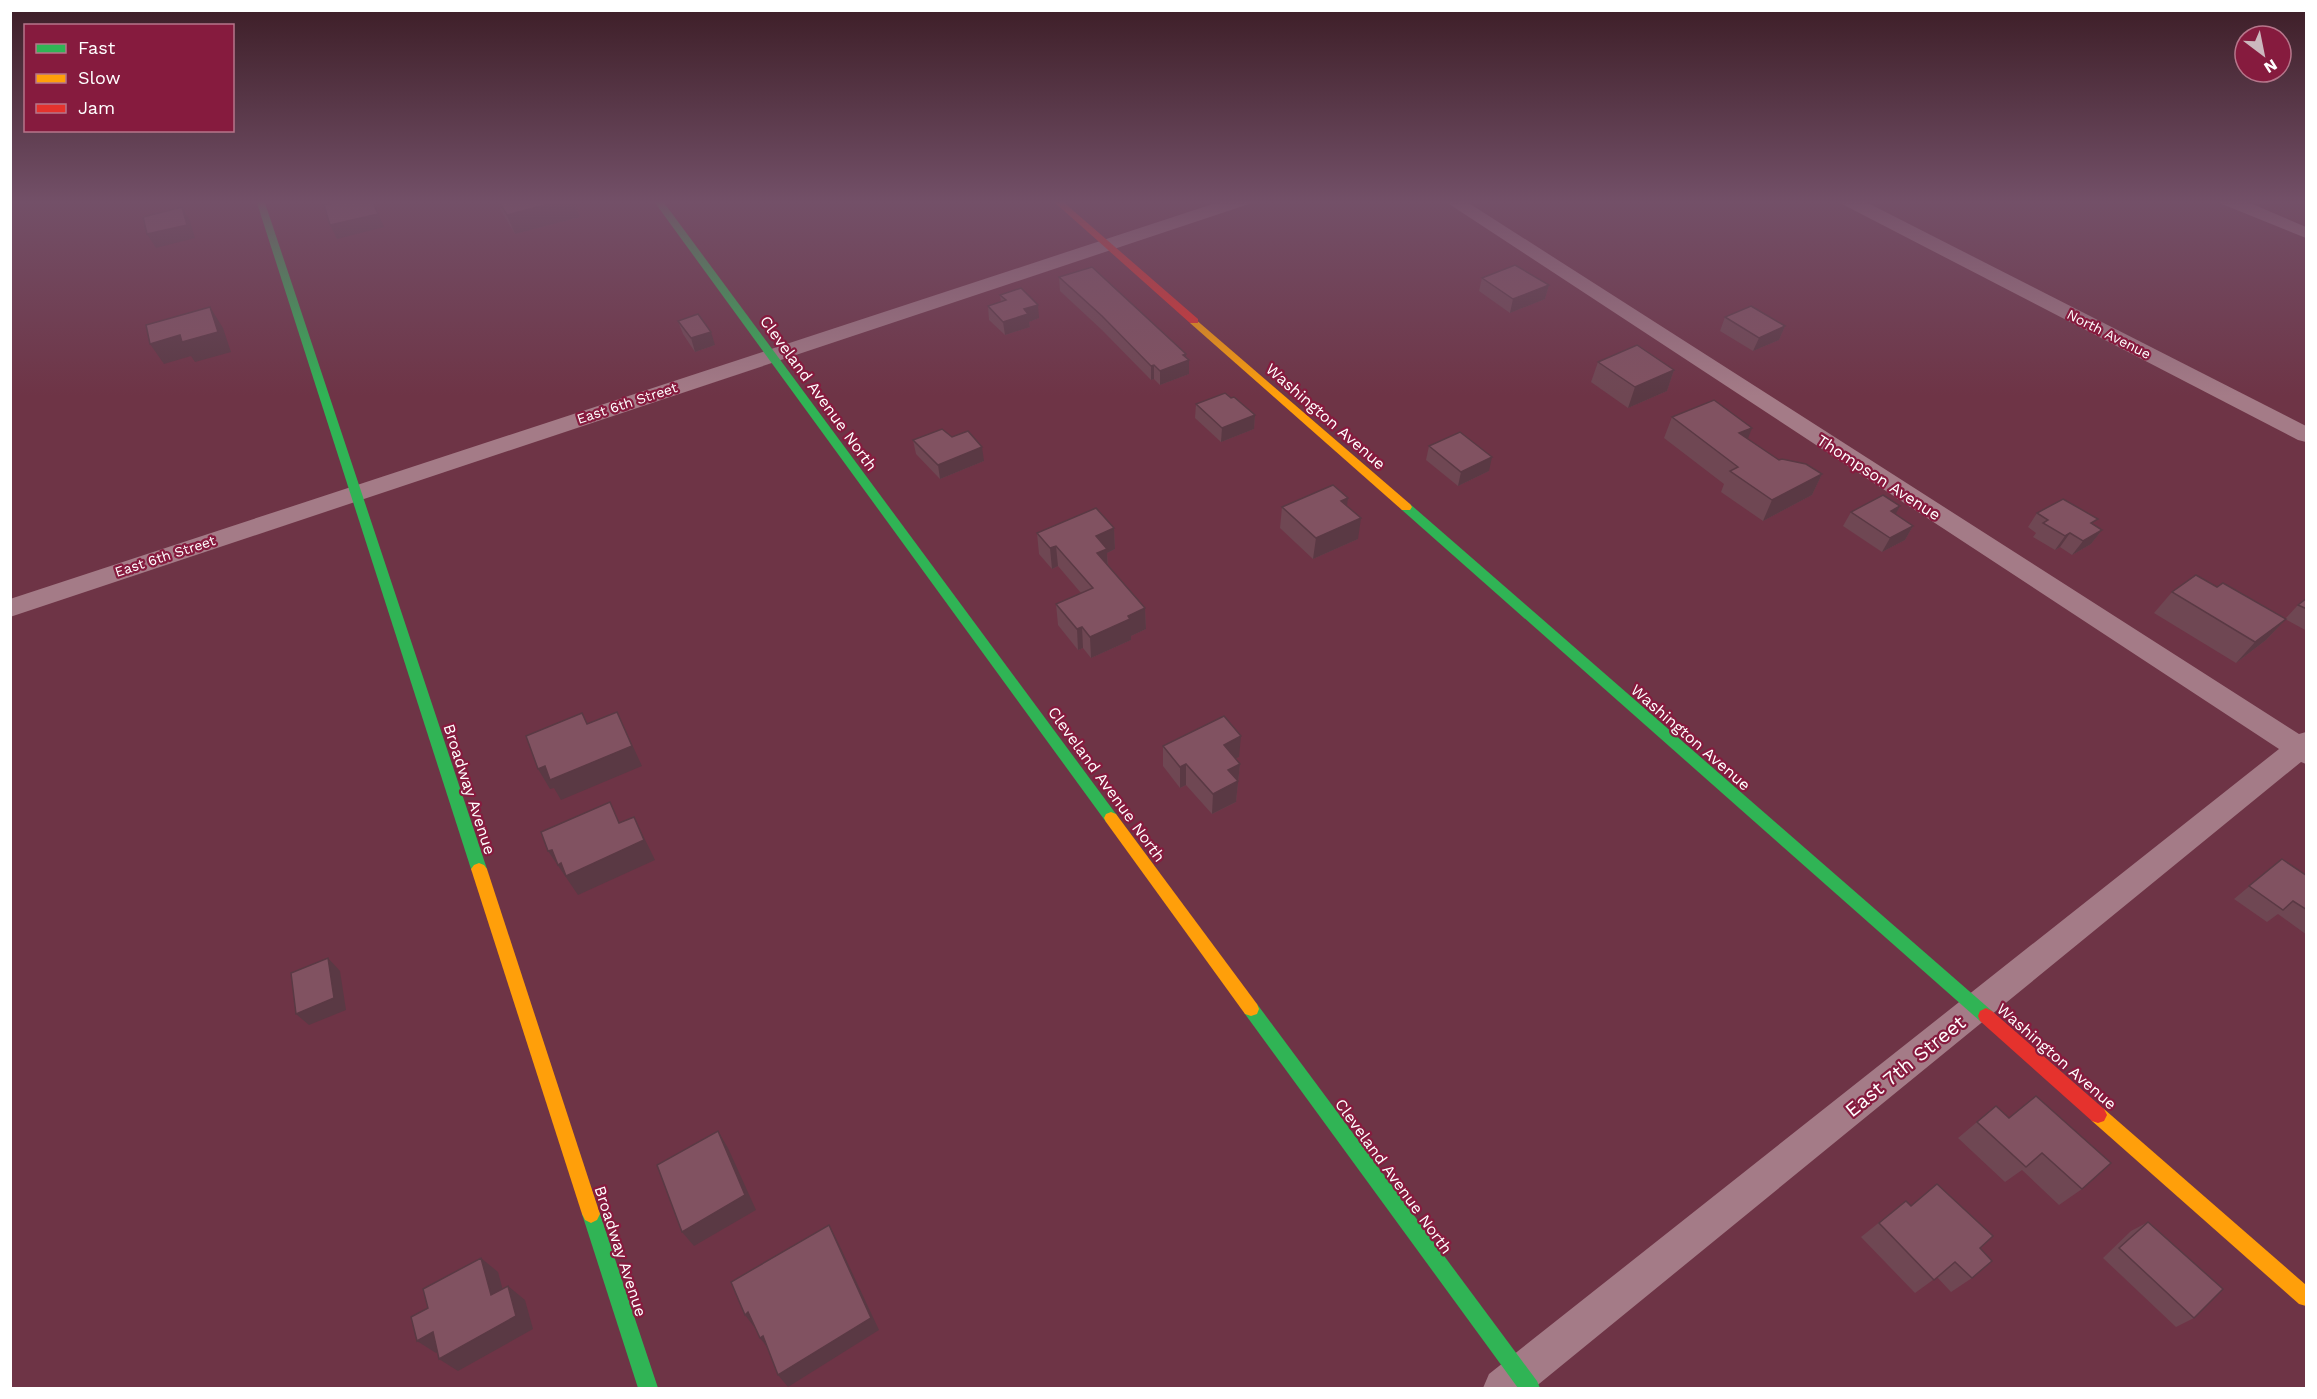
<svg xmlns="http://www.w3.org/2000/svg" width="2317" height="1399" font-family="'Work Sans',sans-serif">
<rect width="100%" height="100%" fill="#6e3446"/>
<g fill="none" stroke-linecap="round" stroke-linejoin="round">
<g fill="#a47b87" fill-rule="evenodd">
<polygon points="1225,200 1252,200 1249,204 10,617 10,599"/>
<polygon points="1443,200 1464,200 2299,734 2306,732 2306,764 2301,762 1534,1388 1483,1388 1489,1374 2279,749"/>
<polygon points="1839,200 1862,200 2306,426 2306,442 2298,440 1842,204"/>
<polygon points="2219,200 2243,200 2306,227 2306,238 2222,204"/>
</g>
<g fill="#30b455" fill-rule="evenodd">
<polygon points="256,200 264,200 487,869 484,873 479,875 474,873 471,869"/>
<polygon points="653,200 662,200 1116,814 1118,818 1116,822 1111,824 1106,822"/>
<polygon points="1406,503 1410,504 1992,1011 1994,1016 1992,1021 1986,1024 1980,1021 1402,510 1400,507 1402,504"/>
<polygon points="1251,1002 1257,1004 1537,1381 1540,1388 1518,1388 1245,1014 1243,1009 1245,1004"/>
<polygon points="591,1205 597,1208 600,1214 658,1388 638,1388 582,1214 585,1208"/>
</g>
<g fill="#ff9f0a" fill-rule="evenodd">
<polygon points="1194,318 1410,504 1412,507 1410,510 1402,510 1190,323 1190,319"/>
<polygon points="1111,812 1116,814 1257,1004 1259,1009 1257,1014 1251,1016 1245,1014 1106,822 1104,818 1106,814"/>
<polygon points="479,863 484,865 487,869 600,1214 597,1220 591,1223 585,1220 582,1214 471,869 474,865"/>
<polygon points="2098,1107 2104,1109 2306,1285 2306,1306 2299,1304 2092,1121 2089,1115 2092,1109"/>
</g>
<g fill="#e5322d" fill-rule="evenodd">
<polygon points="1052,200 1061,200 1198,319 1198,323 1190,323"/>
<polygon points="1986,1008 1992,1011 2104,1109 2107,1115 2104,1121 2098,1123 2092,1121 1980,1021 1978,1016 1980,1011"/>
</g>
</g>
<g fill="#6f4753">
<polygon points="497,200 574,200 580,217 515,234 501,211"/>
<polygon points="1059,277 1186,358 1189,374 1160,385 1154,379 1151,380 1102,330 1060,291"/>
<polygon points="1482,278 1549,285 1545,299 1510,313 1479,291"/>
<polygon points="1000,295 1039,318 1029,322 1030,327 1005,335 989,320 988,306 1001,302"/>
<polygon points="1725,317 1785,326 1779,340 1753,351 1720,331"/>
<polygon points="678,321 715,345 695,352 683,334"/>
<polygon points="1598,362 1674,370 1667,391 1628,408 1591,382"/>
<polygon points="1231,398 1255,415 1254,429 1221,442 1195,418 1196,404"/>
<polygon points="1672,417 1779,460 1822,474 1812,495 1763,521 1721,492 1724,484 1664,438"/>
<polygon points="952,437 984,461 940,479 916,454 913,440"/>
<polygon points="1429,446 1489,471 1458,486 1426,460"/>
<polygon points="1900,506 1895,514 1913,526 1905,540 1882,552 1843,526 1851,512"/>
<polygon points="1282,507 1358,539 1313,559 1280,528"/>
<polygon points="2037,513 2094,525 2102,530 2091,544 2072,555 2060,547 2055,550 2033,537 2036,533 2028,527"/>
<polygon points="1114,528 1115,549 1107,553 1108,565 1145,608 1146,629 1131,636 1131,640 1091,658 1083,648 1078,650 1058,625 1056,604 1081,593 1058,566 1052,569 1039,554 1037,533"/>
<polygon points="2172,592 2286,619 2266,640 2236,663 2154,613"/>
<polygon points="2307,598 2307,631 2285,619 2298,605"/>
<polygon points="1163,746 1239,757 1235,759 1240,764 1236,802 1212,814 1186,785 1180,788 1163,766"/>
<polygon points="2282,859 2307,876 2307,935 2278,914 2267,922 2234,899"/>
<polygon points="1996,1106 2082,1189 2059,1205 2022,1170 2005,1182 1958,1138"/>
<polygon points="1906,1201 1911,1206 1980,1248 1972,1278 1951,1292 1937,1277 1915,1293 1861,1237"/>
<polygon points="2148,1222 2194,1318 2176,1327 2103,1258 2131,1231"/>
</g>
<g fill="#5a3944">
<polygon points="372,200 384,227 337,239 330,225"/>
<polygon points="563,200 574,200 580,217 515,234 507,215"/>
<polygon points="182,207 190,221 195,238 156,248 147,234"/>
<polygon points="1549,285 1545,299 1510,313 1513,299"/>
<polygon points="1038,305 1039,318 1029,322 1030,327 1005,335 1003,322 1024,309"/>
<polygon points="210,307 223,328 231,352 195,362 191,356 164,364 150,344"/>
<polygon points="1785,326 1779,340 1753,351 1759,338"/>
<polygon points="711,332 715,345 695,352 691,338"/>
<polygon points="1186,354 1186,361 1189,360 1189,374 1160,385 1160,371 1183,355"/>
<polygon points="1154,365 1154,379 1151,380 1151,366"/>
<polygon points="1674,370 1667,391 1628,408 1635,387"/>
<polygon points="1255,415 1254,429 1221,442 1222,428"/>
<polygon points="1752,428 1744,449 1739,433"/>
<polygon points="982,447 984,461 940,479 938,465"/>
<polygon points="1492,457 1489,471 1458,486 1461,472"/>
<polygon points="1822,474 1812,495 1763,521 1772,500"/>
<polygon points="1348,498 1345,519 1341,501"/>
<polygon points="1900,506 1892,521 1891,511"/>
<polygon points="1361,518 1358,539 1313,559 1316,538"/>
<polygon points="1913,526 1905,540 1882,552 1890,538"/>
<polygon points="1114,528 1115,549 1107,553 1108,570 1098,574 1096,536"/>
<polygon points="2102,530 2091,544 2072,555 2083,541"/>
<polygon points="2070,533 2060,547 2055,550 2065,536"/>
<polygon points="1056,546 1058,566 1052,569 1050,548"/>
<polygon points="1145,608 1146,629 1131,636 1131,640 1091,658 1090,637 1128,616"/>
<polygon points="2286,619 2266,640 2236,663 2255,642"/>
<polygon points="1082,627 1083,648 1078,650 1077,629"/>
<polygon points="617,712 642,766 561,800 554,788 550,789 538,769"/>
<polygon points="1241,736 1239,757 1223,765 1224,745"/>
<polygon points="1186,764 1186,785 1180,788 1180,767"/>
<polygon points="1240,764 1236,802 1212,814 1213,794 1228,770"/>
<polygon points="634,817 655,860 578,895 548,851"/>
<polygon points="328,958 340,971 346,1010 309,1025 296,1014"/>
<polygon points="718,1131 728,1148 756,1210 694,1246 682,1232"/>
<polygon points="829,1225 837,1240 879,1330 788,1387 778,1375"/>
<polygon points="481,1258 498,1272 508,1309 491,1295"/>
<polygon points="508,1286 525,1300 533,1329 458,1371 439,1359"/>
<polygon points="748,1312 755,1328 745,1315"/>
<polygon points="433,1332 452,1344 436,1353 417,1341"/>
<polygon points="763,1336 770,1351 760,1338"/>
</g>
<g fill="#815261" stroke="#5a3944" stroke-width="1.5">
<polygon points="346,200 372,200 378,214 330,225 324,205"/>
<polygon points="498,200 563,200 507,215"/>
<polygon points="182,207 187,225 147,234 143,217"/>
<polygon points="1515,265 1549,285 1513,299 1482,278"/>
<polygon points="1092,267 1186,354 1183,355 1189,360 1160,371 1154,365 1151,366 1102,316 1059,277"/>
<polygon points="1021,288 1038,305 1024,309 1028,314 1003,322 988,306 1006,300 1000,295"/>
<polygon points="1751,306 1785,326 1759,338 1725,317"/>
<polygon points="210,307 218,332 182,342 180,335 150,344 146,325"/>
<polygon points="698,314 711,332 691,338 678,321"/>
<polygon points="1637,345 1674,370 1635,387 1598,362"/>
<polygon points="1225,393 1231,398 1234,397 1255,415 1222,428 1196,404"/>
<polygon points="1714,400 1752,428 1739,433 1779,460 1782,459 1806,464 1822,474 1772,500 1730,471 1738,467 1672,417"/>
<polygon points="942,429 952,437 968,431 982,447 938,465 913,440"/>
<polygon points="1460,432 1492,457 1461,472 1429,446"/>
<polygon points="1333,485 1348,498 1341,501 1361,518 1316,538 1282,507"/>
<polygon points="1883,495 1900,506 1891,511 1913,526 1890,538 1851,512"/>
<polygon points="2063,499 2098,519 2091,523 2102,530 2083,541 2070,533 2065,536 2043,523 2048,520 2037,513"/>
<polygon points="1096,508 1114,528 1096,536 1107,549 1097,553 1145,608 1128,616 1130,619 1090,637 1082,627 1077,629 1056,604 1093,588 1056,546 1050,548 1037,533"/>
<polygon points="2196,575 2217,587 2223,583 2286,619 2255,642 2172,592"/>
<polygon points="2307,598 2307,609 2298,605"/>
<polygon points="617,712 632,746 550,780 545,766 538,769 526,736 582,713 587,724"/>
<polygon points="1224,716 1241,736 1224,745 1240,764 1228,770 1238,781 1213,794 1186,764 1180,767 1163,746"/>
<polygon points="610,802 619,823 634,817 644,840 566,876 561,863 558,865 552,850 548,851 541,832"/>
<polygon points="2282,859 2307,876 2307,910 2293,901 2283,910 2249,886"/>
<polygon points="328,958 334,998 296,1014 291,973"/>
<polygon points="2036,1096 2111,1163 2082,1189 2042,1153 2026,1167 1977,1122 1996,1106 2009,1118"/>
<polygon points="718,1131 745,1195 682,1232 657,1165"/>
<polygon points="1937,1184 1993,1236 1980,1248 1992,1261 1972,1278 1955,1262 1934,1280 1879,1223 1906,1201 1911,1206"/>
<polygon points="2148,1222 2223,1289 2194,1318 2119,1248"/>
<polygon points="829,1225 871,1318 778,1375 763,1336 760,1338 748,1312 745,1315 731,1282"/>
<polygon points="481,1258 491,1295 508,1286 516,1316 439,1359 433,1332 417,1341 411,1317 428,1308 423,1289"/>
</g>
<linearGradient id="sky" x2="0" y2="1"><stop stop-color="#3c1d26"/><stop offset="0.51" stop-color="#735068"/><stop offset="1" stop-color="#735068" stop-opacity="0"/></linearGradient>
<rect width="2317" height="396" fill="url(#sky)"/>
<g text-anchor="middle" stroke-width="4.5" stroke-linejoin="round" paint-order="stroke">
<g font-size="14" fill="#fff" stroke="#861b3e">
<text transform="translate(2109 334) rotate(27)" y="5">North Avenue</text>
<text transform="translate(627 403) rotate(-18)" y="5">East 6th Street</text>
<text transform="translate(165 556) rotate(-18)" y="5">East 6th Street</text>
</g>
<g font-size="16" fill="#fff" stroke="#861b3e">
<text transform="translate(819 393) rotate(54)" y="6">Cleveland Avenue North</text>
<text transform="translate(1326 416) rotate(41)" y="6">Washington Avenue</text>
<text transform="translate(1879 477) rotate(33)" y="6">Thompson Avenue</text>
<text transform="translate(1691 737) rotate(41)" y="6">Washington Avenue</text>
<text transform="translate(1107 784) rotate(54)" y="6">Cleveland Avenue North</text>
<text transform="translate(470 789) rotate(72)" y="6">Broadway Avenue</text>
<text transform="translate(2057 1056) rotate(41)" y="6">Washington Avenue</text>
<text transform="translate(1394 1176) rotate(54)" y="6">Cleveland Avenue North</text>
<text transform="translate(621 1251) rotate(72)" y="6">Broadway Avenue</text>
</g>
<g font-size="20" fill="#fff" stroke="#861b3e">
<text transform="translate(1905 1066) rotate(-39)" y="7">East 7th Street</text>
</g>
</g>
<rect width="2317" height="1399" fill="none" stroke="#ffffff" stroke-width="24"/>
<rect x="24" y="24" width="210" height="108" fill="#861b3e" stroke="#b6768b" stroke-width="1.5"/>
<rect x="36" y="44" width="30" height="9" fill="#30b455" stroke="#b6768b" stroke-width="1.5"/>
<text x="78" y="54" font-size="18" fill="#ffffff">Fast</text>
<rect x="36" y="74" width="30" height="9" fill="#ff9f0a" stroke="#b6768b" stroke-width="1.5"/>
<text x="78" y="84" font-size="18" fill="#ffffff">Slow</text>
<rect x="36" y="104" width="30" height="9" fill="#e5322d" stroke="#b6768b" stroke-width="1.5"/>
<text x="78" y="114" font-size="18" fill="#ffffff">Jam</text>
<g transform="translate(2263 54) rotate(148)"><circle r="28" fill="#861b3e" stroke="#b6768b" stroke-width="1.5"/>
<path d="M0-4.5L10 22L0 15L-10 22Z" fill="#ccb8be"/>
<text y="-9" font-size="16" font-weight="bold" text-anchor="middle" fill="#ffffff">N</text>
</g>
</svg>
